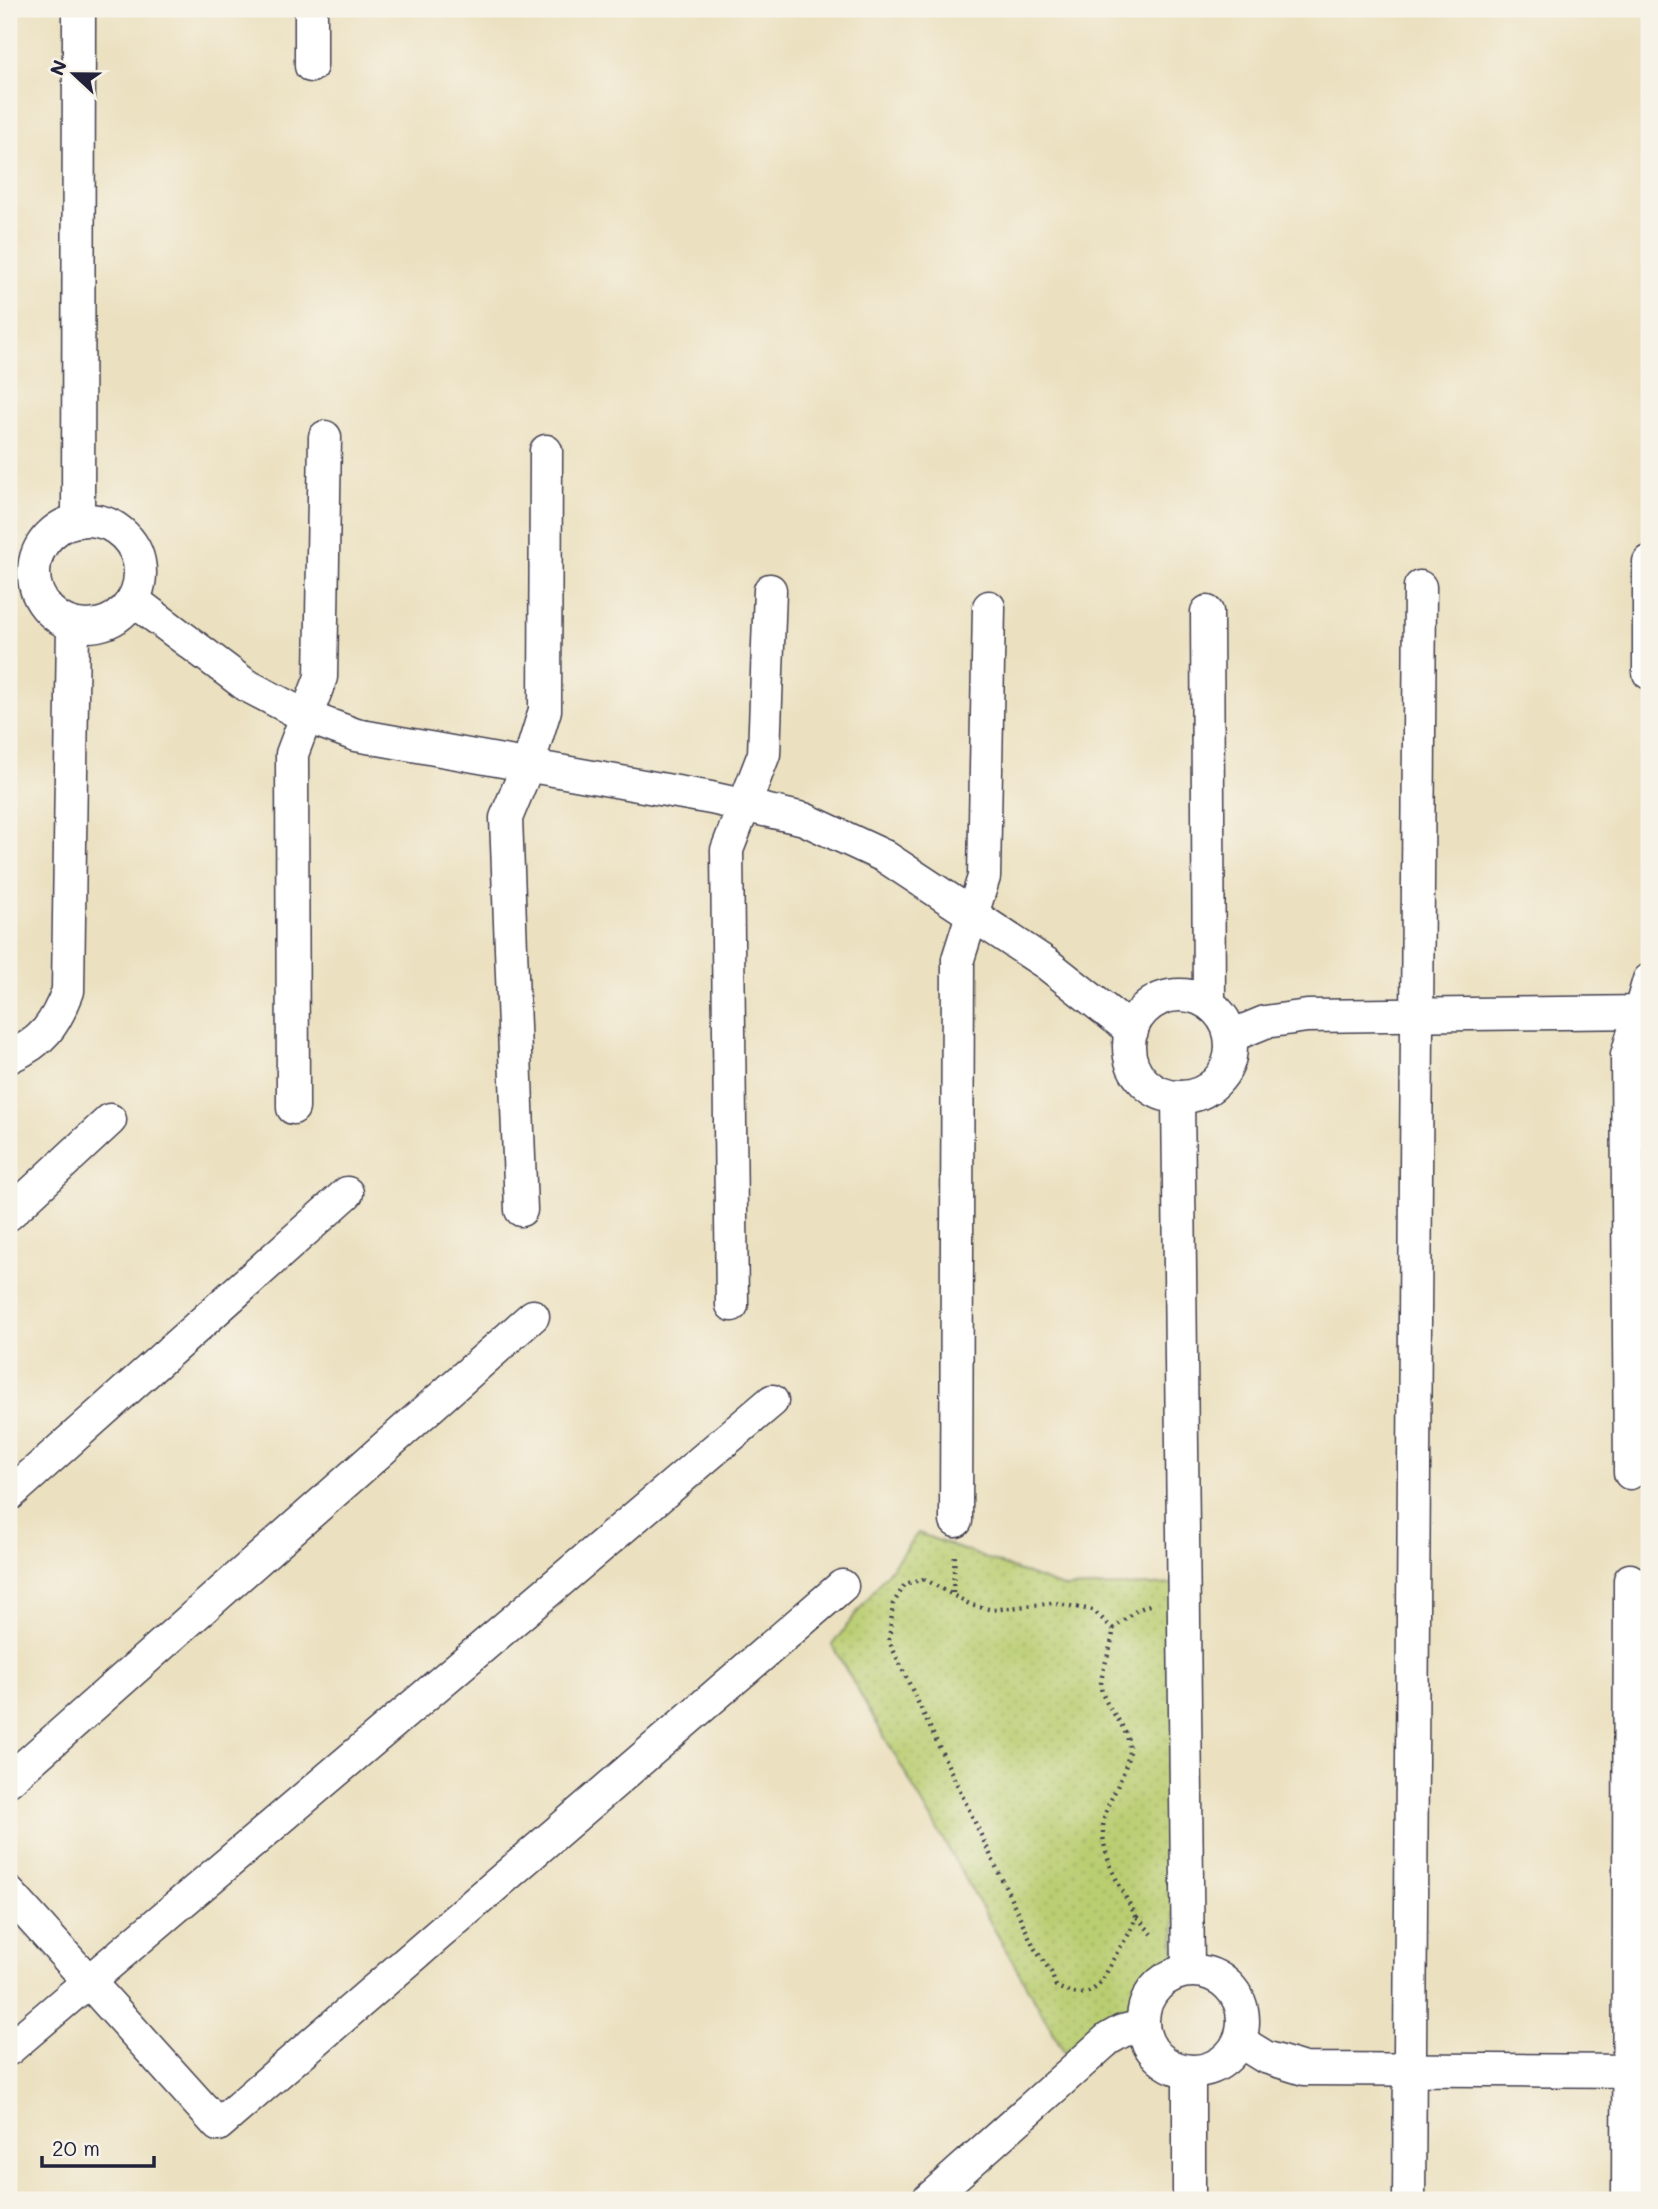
<svg xmlns="http://www.w3.org/2000/svg" width="1658" height="2209" font-family="Mali,sans-serif">
<defs>
<pattern id="green-dots" width="8" height="8" patternUnits="userSpaceOnUse" patternTransform="scale(1.75)"><rect width="8" height="8" fill="#b9cd71"/><path d="M2 2h.1M6 6h.1" fill="none" stroke="#9fb063" stroke-width="1.8" stroke-linecap="round"/></pattern>
</defs>
<rect width="100%" height="100%" fill="#f7f3e8"/>
<filter id="ink" filterUnits="userSpaceOnUse"><feTurbulence type="fractalNoise" baseFrequency=".0143" numOctaves="2"/><feDisplacementMap in="SourceGraphic" scale="14" xChannelSelector="R" yChannelSelector="G"/><feConvolveMatrix kernelMatrix="1 2 1 2 8 2 1 2 1" color-interpolation-filters="sRGB"/></filter>
<filter id="wash" filterUnits="userSpaceOnUse"><feTurbulence type="fractalNoise" baseFrequency=".00686" numOctaves="4" result="noise"/><feDisplacementMap in="SourceGraphic" scale="28" xChannelSelector="R" yChannelSelector="G"/><feGaussianBlur stdDeviation="1.57" result="paint"/><feColorMatrix in="noise" values="0 0 0 0 0 0 0 0 0 0 0 0 0 0 0 0 0 1.4 0 .05"/><feComposite in="paint" operator="in"/></filter>
<g filter="url(#wash)">
<rect width="100%" height="100%" fill="#ebe0bf"/>
<path fill="url(#green-dots)" stroke="#6e7856" stroke-width="2" d="M918 1533 1065 1588 1181 1584 1174 1974C1154 1988 1145 2001 1143 2026L1074 2069 832 1645Z"/>
</g>
<g filter="url(#ink)">
<g fill="none" stroke-linecap="round" stroke-linejoin="round">
<defs>
<g id="minor">
<polyline points="311,9 311,66"/>
<circle cx="87" cy="573" r="53"/>
<polyline points="78,521 79,9"/>
<polyline points="1649,562 1649,673"/>
<polyline points="133,600 246,685 307,717 356,735 711,798 804,819 884,856 1047,964 1132,1031"/>
<polyline points="1207,612 1209,1003"/>
<circle cx="1180" cy="1046" r="51"/>
<polyline points="1231,1036 1265,1022 1307,1016 1649,1012"/>
<path d="M9 1057C43 1042 55 1025 68 991L73 625"/>
<polyline points="1178,1097 1188,1969"/>
<polyline points="293,1108 292,754 321,677 325,437"/>
<polyline points="521,1210 506,818 528,765 545,710 546,451"/>
<polyline points="9,1214 110,1120"/>
<polyline points="732,1305 727,850 764,754 770,590"/>
<polyline points="1630,1473 1627,1055 1649,980"/>
<polyline points="9,1495 347,1193"/>
<polyline points="956,1521 958,959 984,877 989,607"/>
<polyline points="9,1780 533,1316"/>
<polyline points="9,1893 218,2125 842,1586"/>
<circle cx="1193" cy="2021" r="50"/>
<polyline points="1239,2041 1265,2057 1304,2069 1649,2071"/>
<polyline points="9,2049 772,1401"/>
<polyline points="928,2200 1108,2039 1122,2031 1143,2026"/>
<polyline points="1189,2200 1189,2071"/>
<polyline points="1409,2200 1420,587"/>
<polyline points="1628,2200 1630,1580"/>
</g>
</defs>
<use href="#minor" stroke="#403e4f" stroke-width="35"/>
<g stroke="#403e4f" stroke-width="4.5" stroke-dasharray="2 5" stroke-linecap="butt">
<path d="M924 1579 971 1605 993 1610 1052 1603 1093 1610 1113 1629C1113 1649 1097 1677 1102 1692 1108 1712 1130 1727 1129 1750 1127 1770 1116 1788 1108 1806 1092 1843 1118 1883 1136 1916 1132 1933 1124 1940 1116 1954 1101 1984 1092 2006 1056 1986L1051 1972 1035 1949 889 1641 893 1604 905 1584Z"/>
<polyline points="953,1593 955,1553"/>
<polyline points="1113,1629 1137,1610 1150,1605"/>
<polyline points="1137,1917 1152,1934"/>
</g>
<use href="#minor" stroke="#fff" stroke-width="32"/>
</g>
</g>
<rect width="1658" height="2209" fill="none" stroke="#f7f3e8" stroke-width="35"/>
<g transform="translate(74 74) rotate(292)" stroke="#f7f3e8" stroke-width="5" paint-order="stroke">
<path d="M0-5L12 26L0 18L-12 26Z" fill="#22223b"/>
<text y="-10" font-size="19" font-weight="bold" text-anchor="middle" fill="#22223b">N</text>
</g>
<path d="M42 2156v10h112v-10" fill="none" stroke="#22223b" stroke-width="3.5"/>
<text x="52" y="2156" font-size="21" fill="#22223b" stroke="#f7f3e8" stroke-width="5" paint-order="stroke">20 m</text>
</svg>
